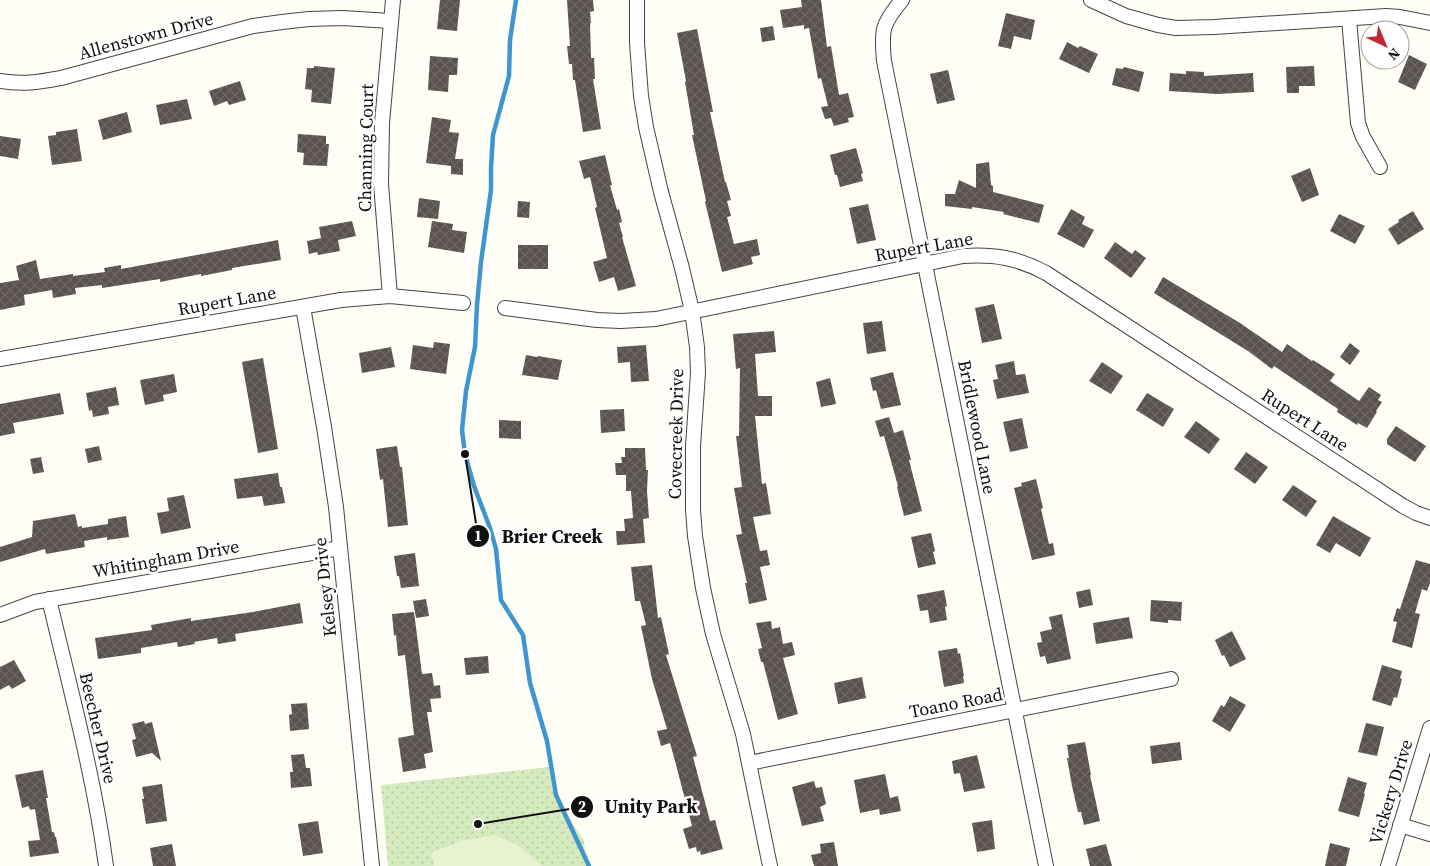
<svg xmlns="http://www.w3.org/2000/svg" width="1430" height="866" font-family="'Source Serif 4',serif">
<defs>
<pattern id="grass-dots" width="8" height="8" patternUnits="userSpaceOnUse" patternTransform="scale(1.25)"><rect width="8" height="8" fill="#d5ebbd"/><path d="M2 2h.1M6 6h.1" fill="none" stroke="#b6c8a1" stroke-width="1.8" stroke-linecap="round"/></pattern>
<pattern id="building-cross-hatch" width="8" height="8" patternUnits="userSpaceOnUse" patternTransform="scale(1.25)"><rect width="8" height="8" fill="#5a524d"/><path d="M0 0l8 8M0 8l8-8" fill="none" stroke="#6d6662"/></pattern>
</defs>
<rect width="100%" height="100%" fill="#fffdf5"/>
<polygon fill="url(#grass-dots)" points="549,767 553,791 561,807 584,840 586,859 589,866 388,866 381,785"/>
<polygon fill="#e6f2cf" points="495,835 516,844 542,866 434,866 431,853 461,841"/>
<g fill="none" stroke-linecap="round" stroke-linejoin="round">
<polyline stroke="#3f96cf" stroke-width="4.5" points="516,0 510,40 509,76 493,135 491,168 491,190 481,262 477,305 475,347 466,391 462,430 465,454 474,486 490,528 496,549 501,600 523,635 530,683 547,741 556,795 589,866"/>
</g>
<g fill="url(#building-cross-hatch)">
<polygon points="440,0 460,0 457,31 437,29"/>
<polygon points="567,0 593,0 594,11 590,12 591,23 590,23 591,58 594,58 595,79 593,79 601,129 583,132 575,80 573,80 572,64 569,64 567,46 570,46"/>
<polygon points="801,0 821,0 827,47 831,46 839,95 848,93 854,117 848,118 849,122 834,126 831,118 825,119 821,107 828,106 821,78 818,79 809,28 804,29 804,25 783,28 780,10 802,7"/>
<polygon points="1006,13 1035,20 1031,40 1014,36 1011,49 998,46"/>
<polygon points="773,26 775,40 762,42 760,28"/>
<polygon points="697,29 713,112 710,112 725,182 726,182 731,200 727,201 731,216 727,217 734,244 757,239 760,255 751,257 753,264 722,272 705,202 706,201 692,135 694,135 685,82 686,81 677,33"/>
<polygon points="1067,42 1078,48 1080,46 1098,54 1089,73 1059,59"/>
<polygon points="1409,55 1427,64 1415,90 1398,82"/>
<polygon points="430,56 458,58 457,75 449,75 448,92 428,90"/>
<polygon points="314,66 335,68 331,104 311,102 312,90 305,89 307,68 314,68"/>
<polygon points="1314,66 1315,86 1299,86 1299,93 1287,93 1286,67"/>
<polygon points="1124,67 1144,72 1139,92 1112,85 1116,68 1123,69"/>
<polygon points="948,70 955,100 937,104 930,74"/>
<polygon points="1186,71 1204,72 1204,76 1253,73 1254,92 1217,94 1169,91 1170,73 1186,74"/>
<polygon points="240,81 246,100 229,105 227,101 214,106 209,91"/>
<polygon points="187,99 192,119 160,125 156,105"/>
<polygon points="127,112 132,132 103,140 98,120"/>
<polygon points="432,117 451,120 449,132 459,133 455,159 463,159 463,175 451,174 451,166 426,163"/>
<polygon points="77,129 82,161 52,165 48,136 56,135 56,132"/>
<polygon points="298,134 326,136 326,144 329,144 327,166 303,165 304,153 297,152"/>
<polygon points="0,136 21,139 18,159 0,156"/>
<polygon points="856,148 863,173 861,174 863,181 840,187 837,175 835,175 830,155"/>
<polygon points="605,155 612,185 610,185 617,210 619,209 622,222 619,223 623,237 622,237 636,286 618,291 614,277 599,282 593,262 607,258 595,208 597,207 590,177 584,179 579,161"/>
<polygon points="989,162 991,185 993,186 993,192 1044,205 1039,223 1003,214 1004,212 972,207 972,209 945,206 945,194 955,194 959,180 976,188 976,164"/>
<polygon points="1310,168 1319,195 1302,202 1291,176"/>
<polygon points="419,198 440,201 438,219 417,217"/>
<polygon points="518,201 530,202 529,218 517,217"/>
<polygon points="868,204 876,240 857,244 849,208"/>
<polygon points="1071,209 1085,217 1082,224 1094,230 1084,248 1057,234"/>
<polygon points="1413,211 1424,229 1398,245 1388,229 1399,222 1398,220"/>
<polygon points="1339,214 1365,226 1355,244 1330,231"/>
<polygon points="352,221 356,236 338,240 340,251 318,255 317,252 309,254 307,241 321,238 319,227"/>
<polygon points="432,221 453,224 452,230 467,232 464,253 428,247"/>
<polygon points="278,240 281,260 232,268 232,270 201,276 201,274 160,282 160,279 102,288 102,285 75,288 76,294 53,298 52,290 24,295 25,305 0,310 0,283 19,280 16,266 36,260 40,279 73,274 73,276 105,272 104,268 121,265 121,269"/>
<polygon points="1115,242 1132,254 1135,250 1146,258 1131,278 1104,258"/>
<rect x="518" y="245" width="30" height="24"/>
<polygon points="1163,277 1240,323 1282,352 1287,344 1312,361 1313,360 1335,374 1330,381 1359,401 1369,387 1381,395 1378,400 1382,402 1376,411 1377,412 1367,428 1358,423 1357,425 1337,412 1338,409 1274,366 1272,369 1248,351 1154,293"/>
<polygon points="994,304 1002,339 982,343 975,308"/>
<polygon points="882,321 886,351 867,354 863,323"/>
<polygon points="774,331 776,352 755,354 758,396 772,396 772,416 755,416 762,484 766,483 771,514 753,517 760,551 767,550 770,565 760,567 767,600 749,604 745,583 747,583 736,535 742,534 734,488 742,487 736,436 739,436 740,368 736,369 733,334"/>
<polygon points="434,342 450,344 446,374 410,369 413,345 433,348"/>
<polygon points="1350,343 1360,351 1350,365 1340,357"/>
<polygon points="646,345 649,381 631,382 630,362 618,363 617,347"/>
<polygon points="391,347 395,367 362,373 359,353"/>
<polygon points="526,355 537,357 538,356 562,360 558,380 522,375"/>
<polygon points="263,358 278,449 258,453 242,362"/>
<polygon points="1014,361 1016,375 1025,374 1029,393 997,399 993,380 998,379 995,365"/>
<polygon points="1102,362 1123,376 1111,394 1089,381"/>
<polygon points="893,372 901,405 881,409 876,390 873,391 870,378"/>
<polygon points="174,374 177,392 163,395 164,401 145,405 140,380"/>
<polygon points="830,378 836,404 821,407 816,382"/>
<polygon points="116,387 119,405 108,407 109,414 93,417 92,410 89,411 86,393"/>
<polygon points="60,393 64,414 13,423 15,433 0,436 0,404"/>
<polygon points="1147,393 1174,409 1163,427 1136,410"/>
<polygon points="624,409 625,431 601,433 600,410"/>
<polygon points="889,417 894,433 903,430 911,460 909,460 922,511 904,516 897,487 898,486 884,436 880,437 875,421"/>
<polygon points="1022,418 1028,448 1010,452 1003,422"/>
<polygon points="499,420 521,421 521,439 499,438"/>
<polygon points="1196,421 1220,439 1209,454 1184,437"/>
<polygon points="1396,426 1426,446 1415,462 1387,444 1387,439"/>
<polygon points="99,446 102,460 88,463 85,449"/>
<polygon points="397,446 400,467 402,467 408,525 388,527 383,479 380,480 376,449"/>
<polygon points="625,448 645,448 646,470 648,470 647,491 649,518 643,519 645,543 617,545 616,531 625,531 624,519 633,518 631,491 626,491 626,475 616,475 615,463 622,463 621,457 625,457"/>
<polygon points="1246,452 1268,467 1255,484 1234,469"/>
<polygon points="41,457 44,472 33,474 30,459"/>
<polygon points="278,473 280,487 282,487 285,503 264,506 262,496 237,499 234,479"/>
<polygon points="1036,479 1043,508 1041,509 1049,544 1053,543 1055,555 1032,560 1014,488 1022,486 1021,483"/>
<polygon points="1293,485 1317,501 1306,517 1282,500"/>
<polygon points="184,495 191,528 161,534 157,513 169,511 167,498"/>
<polygon points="75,514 78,527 82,526 82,528 108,524 108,519 126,516 129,537 107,540 107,537 84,541 85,547 46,554 45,549 0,562 0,547 32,537 33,521"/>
<polygon points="1333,516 1371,538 1360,557 1336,543 1330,553 1316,545"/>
<polygon points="931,533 935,551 933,552 936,564 918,568 911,537"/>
<polygon points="415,553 419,586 401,588 399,576 397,576 394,556"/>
<polygon points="1416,560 1430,564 1430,583 1427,591 1422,589 1415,613 1420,614 1412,648 1392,642 1397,622 1393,621 1397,608 1400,609"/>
<polygon points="652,565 658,618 661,617 669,654 666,655 697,756 693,757 710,821 715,820 723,849 701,855 700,851 697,852 696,847 689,849 683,829 692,826 675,761 670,743 661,746 657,731 667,729 652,679 641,626 646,625 640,601 635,601 631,567"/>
<polygon points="1090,589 1093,605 1079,608 1076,592"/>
<polygon points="944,590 947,606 945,607 947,620 930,623 928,610 920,611 917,595"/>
<polygon points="426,599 429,616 416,618 413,601"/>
<polygon points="1151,600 1182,602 1181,621 1168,620 1168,623 1150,621"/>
<polygon points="300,603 303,623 235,634 236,641 218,644 217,638 194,642 195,644 178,647 177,642 141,648 141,653 98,659 95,638 152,630 151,625 191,618 191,621 253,612"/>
<polygon points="414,612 422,674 432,673 434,686 440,685 441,698 430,699 432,712 427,712 433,752 424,754 426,768 403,772 398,738 414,735 405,655 398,656 396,635 394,636 392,614"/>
<polygon points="1062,614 1071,659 1047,664 1045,656 1040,657 1037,643 1042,642 1040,632 1052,629 1049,617"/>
<polygon points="1129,617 1133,638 1096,644 1093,623"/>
<polygon points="771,621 772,629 780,627 783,644 792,642 795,655 783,658 798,714 778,720 763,662 761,662 758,649 762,648 756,623"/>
<polygon points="1232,631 1246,659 1230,667 1224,655 1222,656 1215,640"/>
<polygon points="957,648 958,654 960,653 964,676 963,676 964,683 944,687 938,651"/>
<polygon points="488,656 489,673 466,675 464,658"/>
<polygon points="14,660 26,681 12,689 9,685 0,690 0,667"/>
<polygon points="1382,665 1402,671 1400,678 1402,679 1397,698 1394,697 1391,706 1372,700"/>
<polygon points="862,677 866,698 838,704 834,683"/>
<polygon points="1230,696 1246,705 1230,732 1212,721 1221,705 1224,707"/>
<polygon points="307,703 309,729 290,731 289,715 292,714 291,704"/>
<polygon points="144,721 145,724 152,722 161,761 152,753 136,757 132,740 136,739 132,724"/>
<polygon points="1366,723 1384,727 1377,756 1358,752"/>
<polygon points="1085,742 1091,775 1090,775 1100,821 1084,825 1081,812 1078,812 1072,786 1067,758 1069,758 1067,745"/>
<polygon points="1180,742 1182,760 1152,764 1150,746"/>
<polygon points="304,754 306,768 310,768 312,786 291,788 290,772 293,772 291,755"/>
<polygon points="977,755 985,788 964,792 960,773 954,774 952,761"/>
<polygon points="43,770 48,798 46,798 52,832 54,832 55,837 56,837 59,853 30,857 28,841 40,840 35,809 30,810 29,806 22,808 15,775"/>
<polygon points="885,774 890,798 898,796 901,811 880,815 879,809 860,813 854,780"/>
<polygon points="1348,777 1367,783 1364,793 1365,794 1359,817 1338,811"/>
<polygon points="814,781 816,788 822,787 826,804 820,807 824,821 802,826 792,787"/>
<polygon points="162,784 167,821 146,824 142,799 144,799 142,787"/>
<polygon points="992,820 995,849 977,852 972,823"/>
<polygon points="318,821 323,853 303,856 298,824"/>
<polygon points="834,842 838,866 814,866 811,855 821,853 820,844"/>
<polygon points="1330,843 1350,848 1346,866 1325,866"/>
<polygon points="172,844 176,866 153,866 150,848"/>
<polygon points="1106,844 1112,866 1090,866 1086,849"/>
</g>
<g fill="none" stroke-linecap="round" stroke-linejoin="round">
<defs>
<g id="street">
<polyline points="637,0 637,43 641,96 646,127 661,192 682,268 692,311 697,347 698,373 693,446 693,510 695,536 703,588 713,634 743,734 770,866"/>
<path d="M902 0C882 24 881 30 884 61L1046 866"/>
<polyline points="1091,0 1126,16 1158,25 1176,28 1214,27 1386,16 1400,17 1430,23"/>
<polyline points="1349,19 1358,123 1363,137 1380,167"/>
<path d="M0 81C23 85 39 82 61 78L253 26 282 22 309 19 342 18 391 21"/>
<polyline points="390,296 381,184 382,123 393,0"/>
<polyline points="303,307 324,427 336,507 372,866"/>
<path d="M505 308 597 320 621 321 656 319 963 256C995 254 1018 258 1046 273L1403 506 1416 513 1430 518"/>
<polyline points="0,359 341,300 390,296 463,303"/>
<path d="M49 599C70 688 94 776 106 866"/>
<polyline points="0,615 35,602 340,548"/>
<polyline points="749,763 1171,679"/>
<polyline points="1400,825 1430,834"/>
<polyline points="1388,866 1430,728"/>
</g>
</defs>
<use href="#street" stroke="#444" stroke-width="16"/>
<use href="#street" stroke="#fff" stroke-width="14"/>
</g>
<g text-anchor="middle" stroke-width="5" stroke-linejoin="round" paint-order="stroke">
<g font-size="18" fill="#111" stroke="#fff">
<text transform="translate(146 36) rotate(-15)" y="6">Allenstown Drive</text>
<text transform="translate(366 148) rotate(-89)" y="6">Channing Court</text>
<text transform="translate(924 247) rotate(-10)" y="6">Rupert Lane</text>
<text transform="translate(227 301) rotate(-10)" y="6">Rupert Lane</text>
<text transform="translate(1305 420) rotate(33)" y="6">Rupert Lane</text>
<text transform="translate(977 427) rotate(79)" y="6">Bridlewood Lane</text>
<text transform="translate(676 434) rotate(-89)" y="6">Covecreek Drive</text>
<text transform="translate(166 559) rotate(-10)" y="6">Whitingham Drive</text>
<text transform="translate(325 587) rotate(-96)" y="6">Kelsey Drive</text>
<text transform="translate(956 703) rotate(-11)" y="6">Toano Road</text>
<text transform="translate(98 728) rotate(77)" y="6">Beecher Drive</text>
<text transform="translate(1391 792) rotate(-73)" y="6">Vickery Drive</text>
</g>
</g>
<path fill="none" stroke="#111" stroke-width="2" d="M465 454L478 536M478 824L582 807"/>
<g fill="#111" stroke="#fff" stroke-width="2">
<circle cx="465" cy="454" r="5"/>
<circle cx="478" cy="824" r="5"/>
<circle cx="478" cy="536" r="12"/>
<circle cx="582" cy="807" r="12"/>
</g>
<g font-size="15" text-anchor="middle" font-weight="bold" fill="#fff">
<text x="478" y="541">1</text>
<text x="582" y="812">2</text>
</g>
<g font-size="19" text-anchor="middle" font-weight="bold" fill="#111" stroke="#fff" stroke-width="5" stroke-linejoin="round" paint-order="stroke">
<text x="552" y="543">Brier Creek</text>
<text x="651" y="813">Unity Park</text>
</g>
<g transform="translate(1385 45) rotate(136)"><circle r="24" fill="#ffffff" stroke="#a0a0a0"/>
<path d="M0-4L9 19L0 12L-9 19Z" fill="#c4262e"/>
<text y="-8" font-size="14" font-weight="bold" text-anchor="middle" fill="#111111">N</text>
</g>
</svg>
